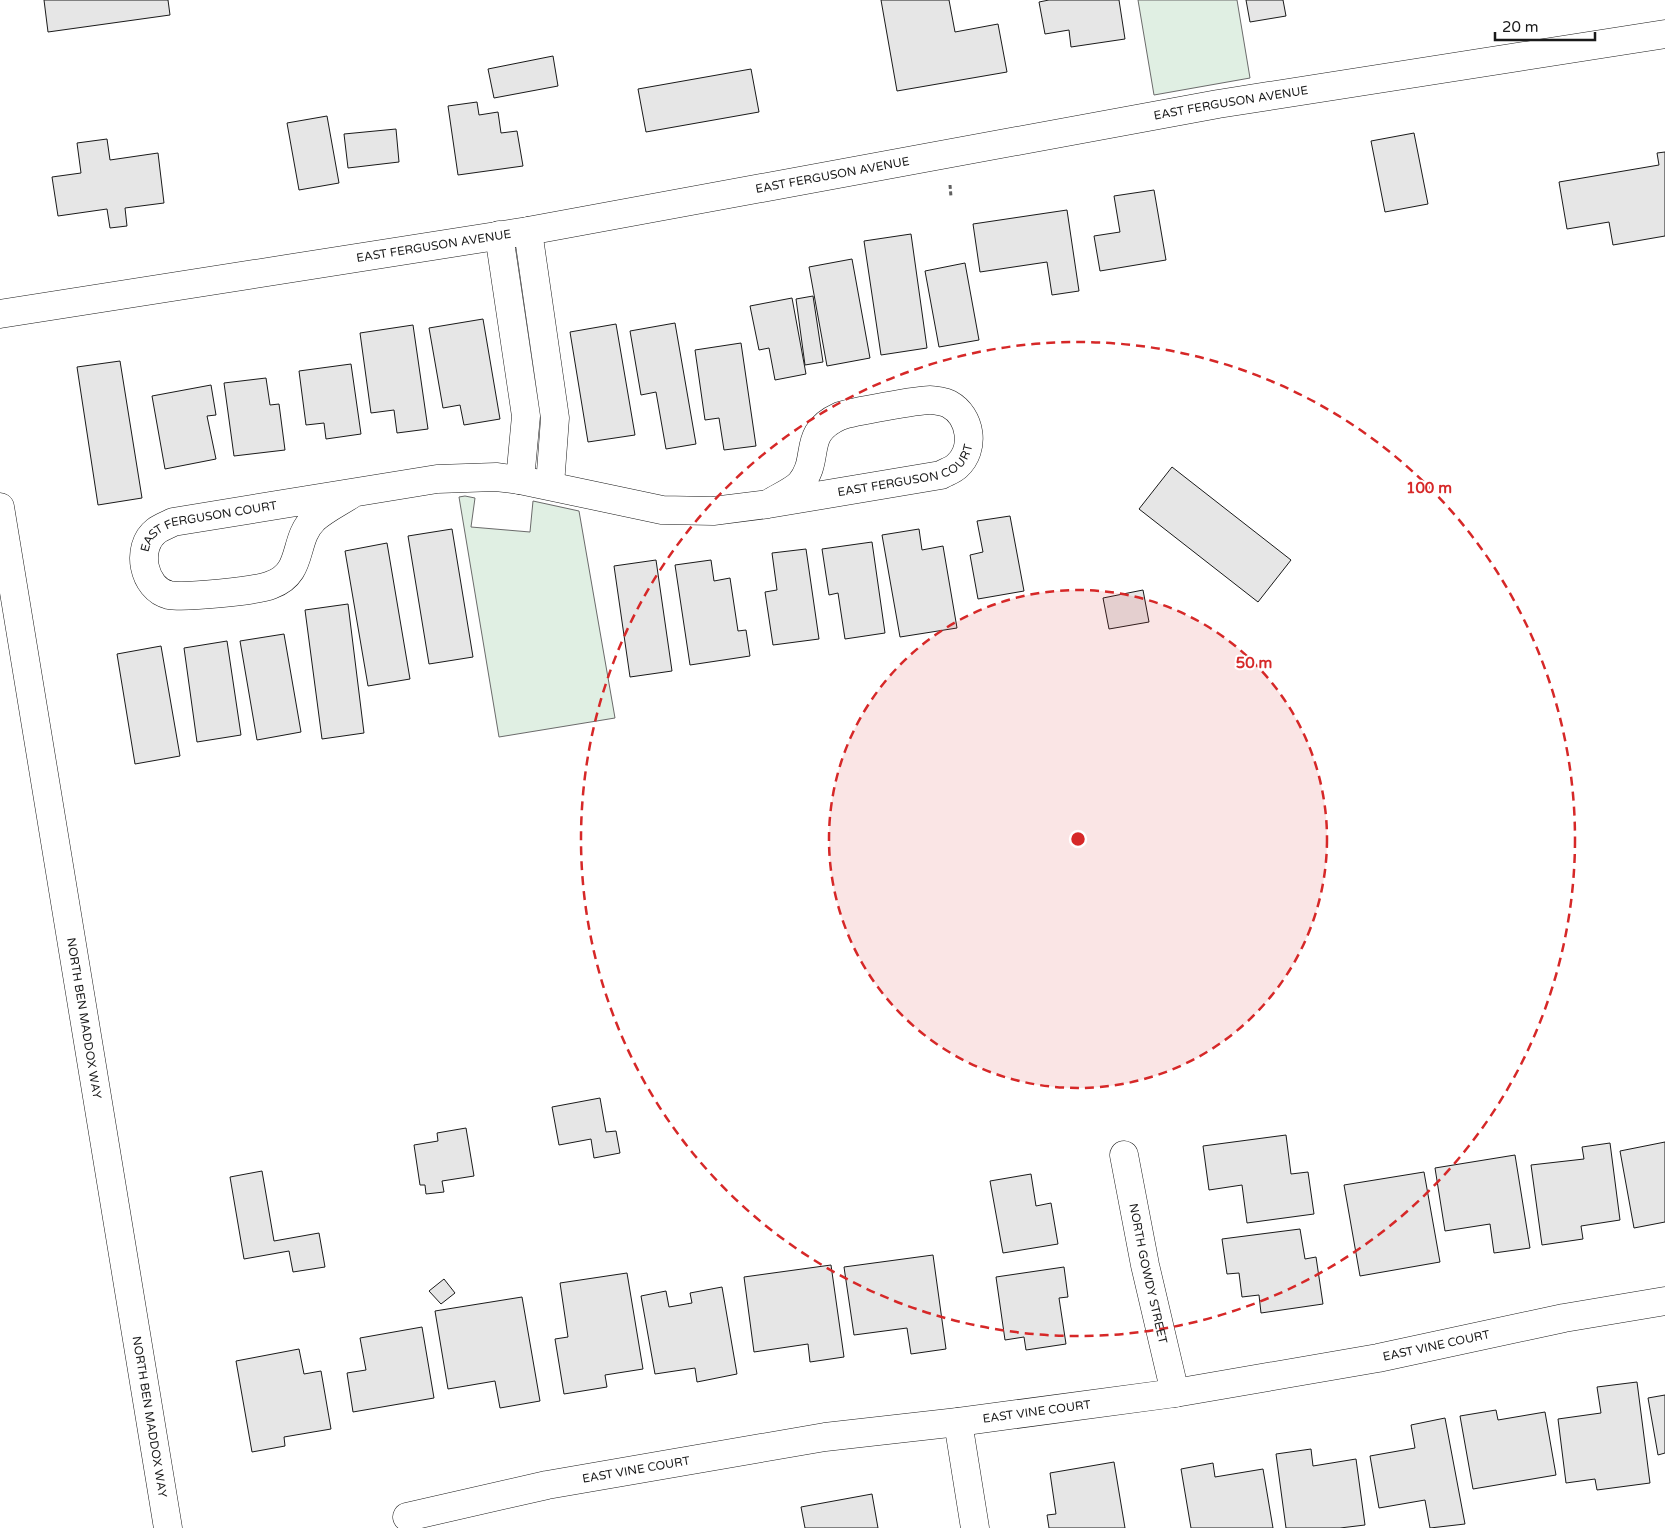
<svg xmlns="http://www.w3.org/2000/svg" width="1665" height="1528" font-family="'Varela Round',sans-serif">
<rect width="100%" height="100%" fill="#fff"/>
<g fill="#e0efe3" stroke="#6a6a6a">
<polygon points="1138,0 1237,0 1250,78 1154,95"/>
<polygon points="465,496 475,498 471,527 530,532 533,501 579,511 615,718 499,737 459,497"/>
</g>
<g fill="#e6e6e6" stroke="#1a1a1a">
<polygon points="44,0 168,0 170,15 48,32"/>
<polygon points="881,0 949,0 955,32 998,24 1007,72 897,91"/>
<polygon points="1049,0 1119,0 1125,39 1071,47 1069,30 1045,34 1039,2"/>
<polygon points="1246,0 1283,0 1286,16 1250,22"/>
<polygon points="553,56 558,86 494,98 488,69"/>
<polygon points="751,69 759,112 646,132 638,89"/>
<polygon points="477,102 479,115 498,112 501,133 517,131 523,166 458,175 448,106"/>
<polygon points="327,116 339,183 299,190 287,123"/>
<polygon points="396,129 399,162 348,168 344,134"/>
<polygon points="1414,133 1428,204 1385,212 1371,141"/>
<polygon points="107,139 110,160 158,153 164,203 125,208 127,226 110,228 107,209 58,216 52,177 81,173 77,143"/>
<polygon points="1665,152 1665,236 1613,245 1609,222 1567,229 1559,182 1659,165 1657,153"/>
<polygon points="1154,190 1166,260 1100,271 1094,236 1120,232 1114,196"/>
<polygon points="1067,210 1079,291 1052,295 1047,262 980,272 973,224"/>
<polygon points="911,234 927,348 881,355 864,241"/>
<polygon points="852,259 870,358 827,366 809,267"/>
<polygon points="965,263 979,340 939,347 925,271"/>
<polygon points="813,296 823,362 805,365 796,299"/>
<polygon points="792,298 806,374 775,380 769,348 759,350 750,306"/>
<polygon points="483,319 500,419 464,425 460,405 443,408 429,328"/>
<polygon points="675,323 696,444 666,449 656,392 641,395 630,331"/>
<polygon points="616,324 635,435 588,442 570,332"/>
<polygon points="413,325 428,429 397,433 394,410 371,413 360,333"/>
<polygon points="741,343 756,446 724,450 719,418 705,420 695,350"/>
<polygon points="120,361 142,498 98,505 77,367"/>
<polygon points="351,364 361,434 326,439 324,423 306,425 299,371"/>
<polygon points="266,378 270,405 279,404 285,450 234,456 224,383"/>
<polygon points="211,385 216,415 207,416 216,459 165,469 152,396"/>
<polygon points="1172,467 1291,560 1258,602 1139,509"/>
<polygon points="1010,516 1024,591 978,599 970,555 983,552 977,521"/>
<polygon points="452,529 473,657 429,664 408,536"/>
<polygon points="919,529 922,550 943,546 957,628 900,637 882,535"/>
<polygon points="872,542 885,633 845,639 838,593 829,595 822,549"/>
<polygon points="387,543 410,679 368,686 345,551"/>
<polygon points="806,549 819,639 773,645 765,592 777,590 772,553"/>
<polygon points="656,560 672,671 630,677 614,566"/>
<polygon points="711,560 714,581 730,578 738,631 746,630 750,656 690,665 675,565"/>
<polygon points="1143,590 1149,622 1109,629 1103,598"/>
<polygon points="348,604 364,733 322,739 305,610"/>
<polygon points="284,634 301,732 257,740 240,641"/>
<polygon points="227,641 241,735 197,742 184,648"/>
<polygon points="161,646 180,756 135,764 117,654"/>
<polygon points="600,1098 606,1132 616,1131 620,1153 594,1158 591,1139 559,1145 552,1107"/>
<polygon points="466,1128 474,1176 442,1181 444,1192 426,1194 425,1185 420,1185 414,1145 438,1141 437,1133"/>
<polygon points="1286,1135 1291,1174 1308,1172 1314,1214 1247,1223 1242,1185 1209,1190 1203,1146"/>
<polygon points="1665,1142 1665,1222 1634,1228 1620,1151"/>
<polygon points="1610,1143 1620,1220 1581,1226 1583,1239 1542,1245 1531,1165 1584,1159 1582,1147"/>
<polygon points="1515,1155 1530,1248 1494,1253 1490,1224 1445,1231 1435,1168"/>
<polygon points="262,1171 274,1241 319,1233 325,1267 293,1272 289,1251 244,1259 230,1177"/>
<polygon points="1424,1172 1440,1262 1360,1276 1344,1185"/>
<polygon points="1031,1174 1036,1206 1051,1203 1058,1244 1003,1253 990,1181"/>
<polygon points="1300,1229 1305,1259 1316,1257 1323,1304 1261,1313 1259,1295 1242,1297 1239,1273 1227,1274 1222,1239"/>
<polygon points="933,1255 946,1349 911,1354 907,1328 854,1335 844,1267"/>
<polygon points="831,1265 844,1357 810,1362 808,1344 754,1352 744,1277"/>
<polygon points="1064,1267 1068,1297 1059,1298 1066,1344 1026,1350 1024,1337 1005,1340 996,1277"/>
<polygon points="627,1273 643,1369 605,1375 607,1387 564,1394 555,1339 568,1337 560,1283"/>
<polygon points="444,1279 455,1293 441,1304 429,1291"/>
<polygon points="722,1287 737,1374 697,1382 695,1368 655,1374 641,1296 666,1291 669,1307 692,1303 690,1293"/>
<polygon points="522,1297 540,1401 500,1408 495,1381 448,1389 435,1311"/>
<polygon points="422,1327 434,1398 353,1412 347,1373 366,1370 360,1338"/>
<polygon points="299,1349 304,1374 321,1371 331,1429 284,1437 285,1446 252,1452 236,1361"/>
<polygon points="1637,1382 1650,1483 1597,1490 1595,1479 1566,1483 1558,1419 1601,1413 1597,1387"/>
<polygon points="1665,1395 1665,1453 1658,1455 1648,1398"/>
<polygon points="1496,1410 1498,1420 1545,1412 1556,1475 1473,1489 1460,1416"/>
<polygon points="1445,1418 1465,1524 1430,1528 1425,1500 1379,1508 1370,1456 1415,1448 1411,1425"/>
<polygon points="1311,1449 1313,1466 1356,1459 1365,1525 1340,1528 1286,1528 1276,1454"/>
<polygon points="1114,1462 1125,1528 1049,1528 1047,1515 1056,1514 1050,1473"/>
<polygon points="1213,1463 1215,1477 1263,1469 1273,1528 1191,1528 1181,1469"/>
<polygon points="872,1494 878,1528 805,1528 801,1507"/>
</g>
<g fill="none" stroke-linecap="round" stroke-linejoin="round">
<defs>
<g id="minor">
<polyline points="528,231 555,418 550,485"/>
<polyline points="499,235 526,416 520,480"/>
<path id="s1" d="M0 314 528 231 1218 104 1665 34"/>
<path id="s2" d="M352 494C340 502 325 509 314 519 292 540 305 573 271 585 256 591 184 598 169 595 143 589 135 547 156 531 161 527 168 525 173 522L437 479 496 477 520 480 662 510 713 511 768 504 941 475C946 472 953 470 957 466 976 449 971 416 949 404 945 402 935 400 930 400 919 400 851 412 840 416 800 434 822 458 800 484 792 492 777 498 768 504"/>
<path id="s3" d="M1124 1155 1145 1265 1175 1393"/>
<polyline points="958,1422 975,1528"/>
<path id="s4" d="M407 1517 547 1485 825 1437 958 1422 1175 1393 1378 1358 1564 1318 1665 1301"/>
</g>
<g id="major">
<path id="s5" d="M0 507 168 1528"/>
</g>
</defs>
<use href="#minor" stroke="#1a1a1a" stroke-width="29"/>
<use href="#major" stroke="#1a1a1a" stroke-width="29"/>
<polyline stroke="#5f5f5f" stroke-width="3" stroke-dasharray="4 2.5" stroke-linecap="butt" points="950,185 951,197"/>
<use href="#minor" stroke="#fff" stroke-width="28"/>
<use href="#major" stroke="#fff" stroke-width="28"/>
</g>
<circle cx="1078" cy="839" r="249" fill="#d62828" fill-opacity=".12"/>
<g fill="none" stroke="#d62828" stroke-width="2.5" stroke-dasharray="9 6">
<circle cx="1078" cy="839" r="249"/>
<circle cx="1078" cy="839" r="497"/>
</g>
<g text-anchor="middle" stroke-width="4" stroke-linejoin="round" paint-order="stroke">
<g font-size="12" fill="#1a1a1a" stroke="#fff">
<text dy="4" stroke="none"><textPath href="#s1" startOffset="1249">EAST FERGUSON AVENUE</textPath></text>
<text dy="4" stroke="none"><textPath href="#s1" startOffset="844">EAST FERGUSON AVENUE</textPath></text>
<text dy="4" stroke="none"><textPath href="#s1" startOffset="439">EAST FERGUSON AVENUE</textPath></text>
<text dy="4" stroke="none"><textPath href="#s2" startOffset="1075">EAST FERGUSON COURT</textPath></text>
<text dy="4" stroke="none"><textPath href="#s2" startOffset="359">EAST FERGUSON COURT</textPath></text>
<text dy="4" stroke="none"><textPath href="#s5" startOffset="518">NORTH BEN MADDOX WAY</textPath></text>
<text dy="4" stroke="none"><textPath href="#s3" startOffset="121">NORTH GOWDY STREET</textPath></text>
<text dy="4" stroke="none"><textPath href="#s4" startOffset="1044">EAST VINE COURT</textPath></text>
<text dy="4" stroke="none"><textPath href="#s4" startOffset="639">EAST VINE COURT</textPath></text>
<text dy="4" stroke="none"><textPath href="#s5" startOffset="922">NORTH BEN MADDOX WAY</textPath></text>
<text dy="4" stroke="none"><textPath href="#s4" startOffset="234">EAST VINE COURT</textPath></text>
</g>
</g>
<circle cx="1078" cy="839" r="8" fill="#d62828" stroke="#fff" stroke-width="2.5"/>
<g font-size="15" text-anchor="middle" font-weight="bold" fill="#d62828" stroke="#fff" stroke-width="4" stroke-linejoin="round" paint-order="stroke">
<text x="1429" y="493">100 m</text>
<text x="1254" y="668">50 m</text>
</g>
<path d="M1495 32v8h100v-8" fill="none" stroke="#1a1a1a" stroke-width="2.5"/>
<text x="1502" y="32" font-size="15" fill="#1a1a1a" stroke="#ffffff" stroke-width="4" paint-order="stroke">20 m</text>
</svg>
